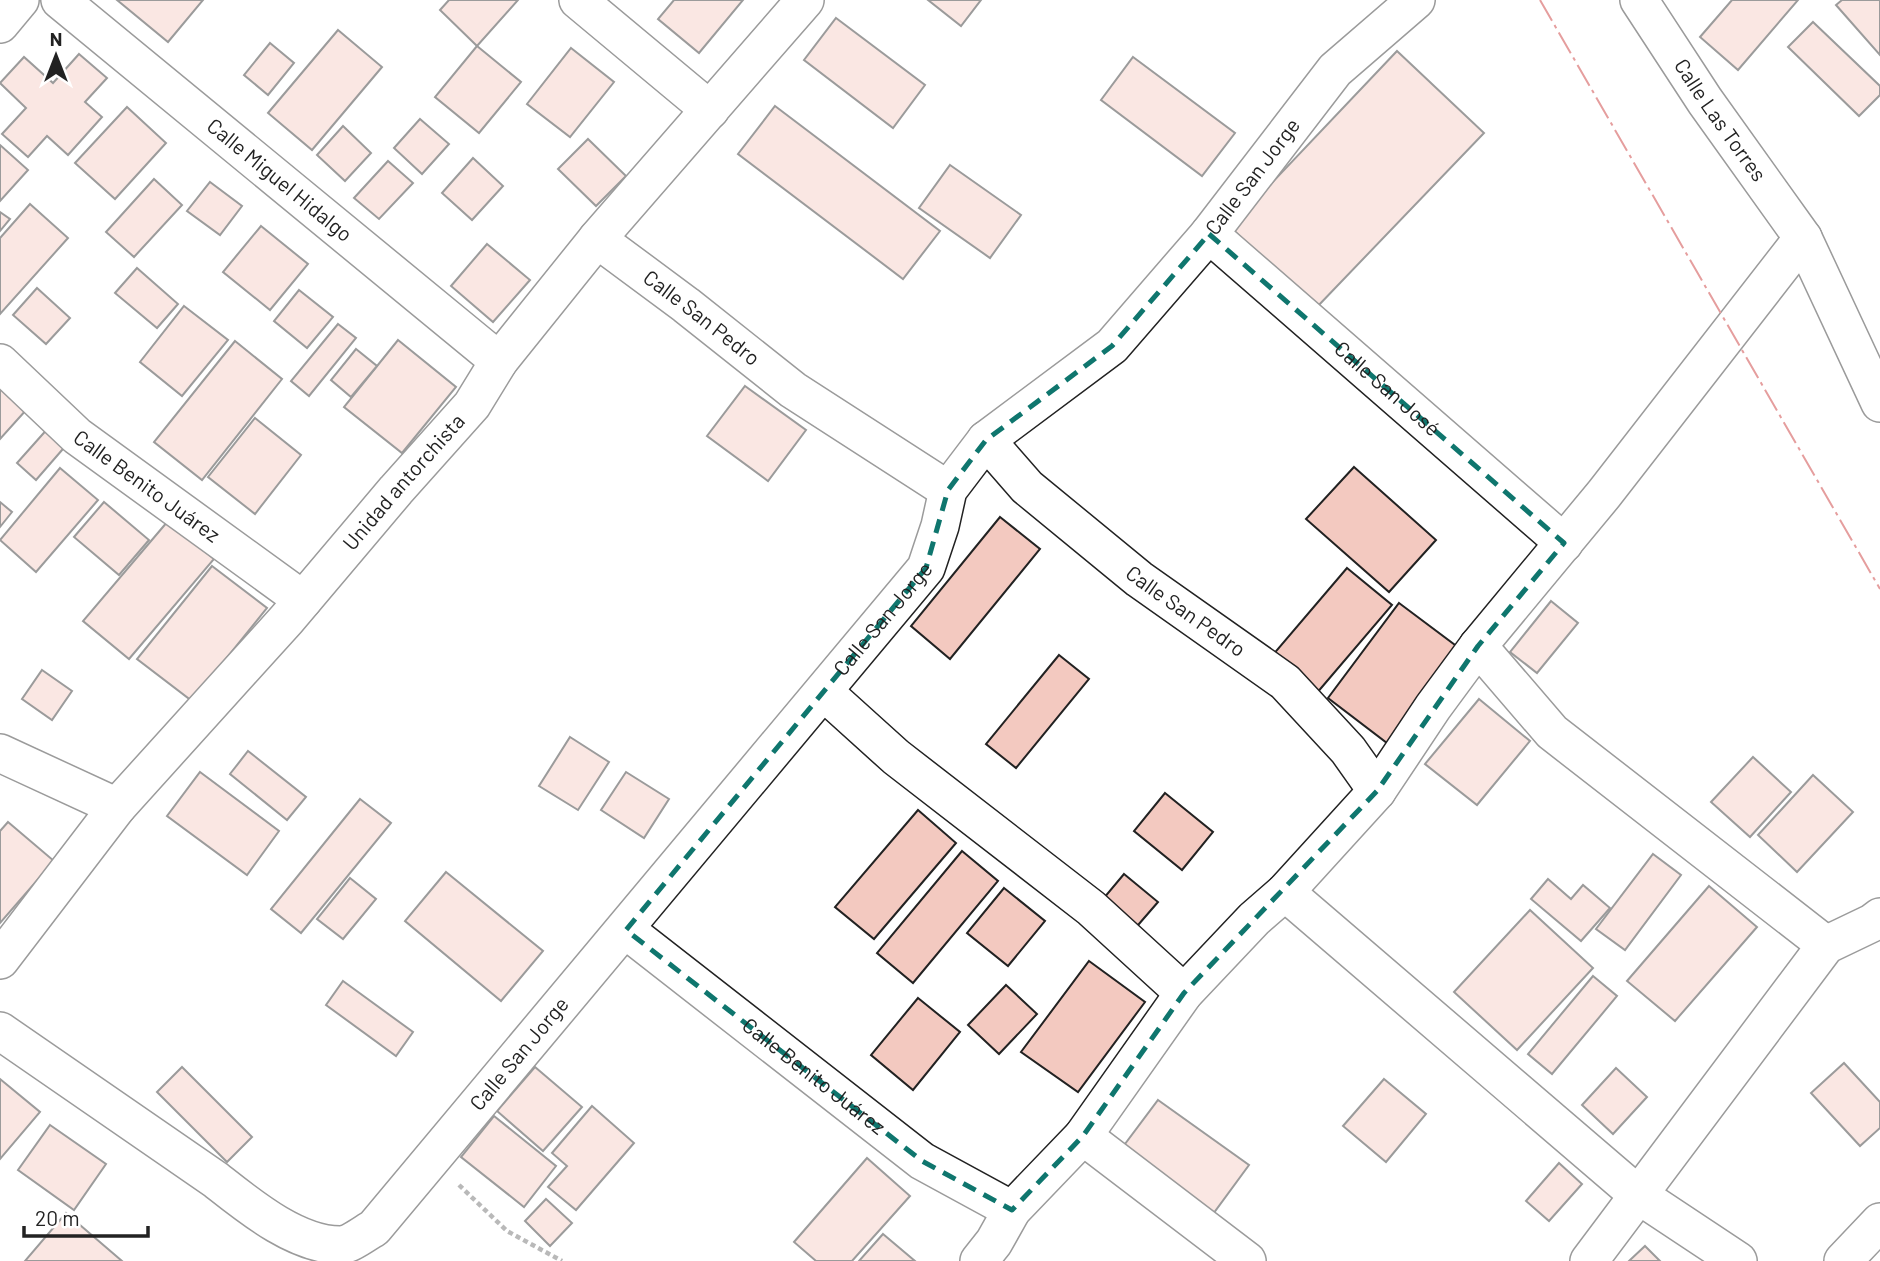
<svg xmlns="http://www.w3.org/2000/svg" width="1880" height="1261" font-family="Barlow,sans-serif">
<rect width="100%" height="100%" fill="#fff"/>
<g fill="#f3c9c0" stroke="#222" stroke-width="2">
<polygon points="117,0 203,0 168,42"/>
<polygon points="449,0 518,0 477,46 440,10"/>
<polygon points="674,0 743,0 699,53 658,19"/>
<polygon points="928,0 981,0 961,26"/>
<polygon points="1732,0 1798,0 1738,70 1700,37"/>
<polygon points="1842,0 1880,0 1880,55 1836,5"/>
<polygon points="836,18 925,85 893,128 804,60"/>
<polygon points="1813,22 1880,86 1880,95 1859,116 1788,47"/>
<polygon points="338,30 382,67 312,150 268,113"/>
<polygon points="270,43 294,63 268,95 244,75"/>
<polygon points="477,46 521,82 479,133 435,97"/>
<polygon points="571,48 614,82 570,137 527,104"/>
<polygon points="1397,51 1484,133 1316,308 1230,227"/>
<polygon points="79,54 107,78 85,102 102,117 68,155 47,136 28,157 2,134 26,108 0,83 24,57 53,83"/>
<polygon points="1133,57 1235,133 1202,176 1101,100"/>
<polygon points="775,106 940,231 903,279 738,154"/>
<polygon points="127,107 166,143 115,199 75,163"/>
<polygon points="420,119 449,144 422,174 394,148"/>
<polygon points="343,126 371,153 345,181 317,155"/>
<polygon points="588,139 626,176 596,206 558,169"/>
<polygon points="0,145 28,170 0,201"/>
<polygon points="473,158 503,186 472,220 442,193"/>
<polygon points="388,161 413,183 379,219 354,198"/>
<polygon points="950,165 1021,215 990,258 919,208"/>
<polygon points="154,179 182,205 134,257 106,232"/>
<polygon points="210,182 242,206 220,235 187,211"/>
<polygon points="30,204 68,238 0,314 0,238"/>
<polygon points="0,212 10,219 0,231"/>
<polygon points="261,226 308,264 270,310 223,272"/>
<polygon points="487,244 530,280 493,322 451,286"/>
<polygon points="137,268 178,304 157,328 115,293"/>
<polygon points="37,288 70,318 46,344 13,315"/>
<polygon points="299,290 333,317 307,348 274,321"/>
<polygon points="184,306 228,340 182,396 140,362"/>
<polygon points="338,324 356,338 309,396 291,381"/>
<polygon points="398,340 456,387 402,453 344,407"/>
<polygon points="235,341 282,379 202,480 154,442"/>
<polygon points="356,349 377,366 351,397 331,380"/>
<polygon points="0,385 27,409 0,439"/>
<polygon points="745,386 806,430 768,481 707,436"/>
<polygon points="255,418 301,455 255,514 208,477"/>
<polygon points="50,426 69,442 36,480 17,463"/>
<polygon points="1354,467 1436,540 1389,592 1306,519"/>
<polygon points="60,468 98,500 36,572 0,540"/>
<polygon points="0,502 12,512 0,527"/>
<polygon points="104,502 149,540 119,575 74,537"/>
<polygon points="1000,517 1040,549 950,659 911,626"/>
<polygon points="168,521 214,559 129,659 83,621"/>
<polygon points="212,566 267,608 192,701 137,659"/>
<polygon points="1347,568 1392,605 1316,694 1271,657"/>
<polygon points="1551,601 1578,623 1537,673 1510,652"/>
<polygon points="1399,603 1459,648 1387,743 1328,698"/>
<polygon points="1059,655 1089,679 1016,768 986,744"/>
<polygon points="42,670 72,691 52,720 22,699"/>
<polygon points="1479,699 1530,741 1477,805 1425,764"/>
<polygon points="570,737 609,762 578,810 539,786"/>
<polygon points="248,751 306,797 287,820 230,774"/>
<polygon points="1753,757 1791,792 1750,837 1711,802"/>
<polygon points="200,772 279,831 247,875 167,816"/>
<polygon points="626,772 669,799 644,838 601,810"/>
<polygon points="1813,775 1853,812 1797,872 1758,835"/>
<polygon points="1165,793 1213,832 1182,870 1134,831"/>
<polygon points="360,799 391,823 301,933 271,909"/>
<polygon points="918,810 956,843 874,939 835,907"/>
<polygon points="8,822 54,861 0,923 0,831"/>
<polygon points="962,851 998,881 913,983 877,953"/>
<polygon points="1653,854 1681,875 1625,950 1596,929"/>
<polygon points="446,872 543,951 501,1001 405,921"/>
<polygon points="1124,874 1158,902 1132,932 1098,905"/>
<polygon points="350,878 376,899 343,939 317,919"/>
<polygon points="1548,879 1571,899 1583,885 1610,908 1581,941 1531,899"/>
<polygon points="1709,886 1757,927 1675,1021 1627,981"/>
<polygon points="1004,888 1045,921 1008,966 967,933"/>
<polygon points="1530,910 1593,968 1517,1050 1454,992"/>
<polygon points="1089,961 1145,1002 1078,1092 1021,1052"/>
<polygon points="1593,976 1617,996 1552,1074 1528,1054"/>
<polygon points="343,981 413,1032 396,1056 326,1005"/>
<polygon points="1006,985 1037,1014 999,1054 968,1025"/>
<polygon points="918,998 960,1032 913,1090 871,1055"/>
<polygon points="1844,1063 1880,1102 1880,1128 1860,1146 1811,1093"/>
<polygon points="182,1067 252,1137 227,1162 157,1092"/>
<polygon points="535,1067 582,1107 543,1151 497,1111"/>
<polygon points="1616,1068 1647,1097 1613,1134 1582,1105"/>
<polygon points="0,1079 40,1112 0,1159"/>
<polygon points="1384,1079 1426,1114 1386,1162 1343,1126"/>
<polygon points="1158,1100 1249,1165 1213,1214 1122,1148"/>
<polygon points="592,1106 634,1143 576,1210 548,1187 567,1166 552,1153"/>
<polygon points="494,1116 556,1166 524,1207 461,1157"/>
<polygon points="50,1125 106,1164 74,1210 18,1170"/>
<polygon points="867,1158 910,1196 852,1261 816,1261 794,1242"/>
<polygon points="1559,1163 1582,1184 1549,1221 1526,1201"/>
<polygon points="546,1199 572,1223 550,1246 525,1221"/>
<polygon points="66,1213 122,1261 25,1261"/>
<polygon points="883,1234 915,1261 859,1261"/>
<polygon points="1645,1246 1660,1261 1629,1261"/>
</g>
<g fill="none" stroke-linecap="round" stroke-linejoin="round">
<defs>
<g id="street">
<path id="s1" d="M60 0 499 361"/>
<polyline points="578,0 710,110"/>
<path id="s2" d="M1639 0 1705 101 1803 238 1880 403"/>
<polyline points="0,24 20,0"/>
<path id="s3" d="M1209 234 1564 543"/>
<path id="s4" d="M597 239 686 305 793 390 948 490"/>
<path id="s5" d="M0 363 77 436 303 600"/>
<path id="s6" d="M986 440 1027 487 1139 579 1285 682 1348 750 1377 791"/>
<polyline points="1478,646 1552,732 1826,945"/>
<polyline points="824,692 896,757 1091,908 1184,993"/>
<polyline points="0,753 117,807"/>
<polyline points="1285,892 1637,1194 1738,1261"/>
<path id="s7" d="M626 930 922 1161 1012 1210"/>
<path id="s8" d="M0 960 117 807 287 619 396 490 472 405 499 361 597 239 805 0"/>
<path id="s9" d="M0 1031 216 1180C249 1206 296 1245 340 1245 350 1245 365 1233 374 1228L926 568 940 526 948 490 986 440 1112 346 1209 234 1335 70 1416 0"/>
<polyline points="1083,1136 1247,1261"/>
<polyline points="979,1261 994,1242 1012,1210 1083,1136 1184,993 1254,919 1285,892 1377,791 1433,707 1478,646 1604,494 1803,238"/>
<polyline points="1589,1261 1826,945 1872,923 1880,917"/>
<polyline points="1843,1261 1880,1222"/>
</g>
</defs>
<use href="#street" stroke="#222" stroke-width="40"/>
<polyline stroke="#646464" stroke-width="4.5" stroke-dasharray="5 3.5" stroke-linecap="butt" points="459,1185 507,1231 562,1261"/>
<use href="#street" stroke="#fff" stroke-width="37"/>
<polyline stroke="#c62828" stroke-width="2" stroke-dasharray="24 5 3.5 5" stroke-linecap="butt" points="1540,0 1880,589"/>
</g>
<path d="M0 0H1880V1261H0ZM1209 234 1564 543 1478 646 1377 791 1184 993 1083 1136 1012 1210 922 1161 626 930 926 568 948 490 986 440 1112 346Z" fill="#fff" fill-opacity=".55" fill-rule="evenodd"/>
<path fill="none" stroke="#0f766e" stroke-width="5" stroke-dasharray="14 9" stroke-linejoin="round" d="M1209 234 1564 543 1478 646 1377 791 1184 993 1083 1136 1012 1210 922 1161 626 930 926 568 948 490 986 440 1112 346Z"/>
<g text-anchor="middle" stroke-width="5" stroke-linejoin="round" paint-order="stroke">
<g font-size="21" fill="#222" stroke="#fff">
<text dy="7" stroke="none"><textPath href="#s2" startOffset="145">Calle Las Torres</textPath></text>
<text dy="7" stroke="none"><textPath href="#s9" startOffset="1825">Calle San Jorge</textPath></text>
<text dy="7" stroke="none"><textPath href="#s1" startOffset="284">Calle Miguel Hidalgo</textPath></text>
<text dy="7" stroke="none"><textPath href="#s4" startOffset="131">Calle San Pedro</textPath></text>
<text dy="7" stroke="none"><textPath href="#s3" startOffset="236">Calle San José</textPath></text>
<text dy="7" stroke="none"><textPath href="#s8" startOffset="626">Unidad antorchista</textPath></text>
<text dy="7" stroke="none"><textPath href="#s5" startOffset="192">Calle Benito Juárez</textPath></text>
<text dy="7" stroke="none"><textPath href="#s6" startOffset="264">Calle San Pedro</textPath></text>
<text dy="7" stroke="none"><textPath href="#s9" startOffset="1237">Calle San Jorge</textPath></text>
<text dy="7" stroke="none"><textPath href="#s9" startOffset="670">Calle San Jorge</textPath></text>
<text dy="7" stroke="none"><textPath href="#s7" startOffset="238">Calle Benito Juárez</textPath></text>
</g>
</g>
<g transform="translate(56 56)" stroke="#ffffff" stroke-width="5" paint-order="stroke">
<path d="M0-5L12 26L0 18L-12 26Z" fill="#222222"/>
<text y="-10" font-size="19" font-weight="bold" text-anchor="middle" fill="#222222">N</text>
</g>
<path d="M24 1226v10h124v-10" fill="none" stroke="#222222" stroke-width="3.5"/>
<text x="35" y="1226" font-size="21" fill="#222222" stroke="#ffffff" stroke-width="5" paint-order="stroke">20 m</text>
</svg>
